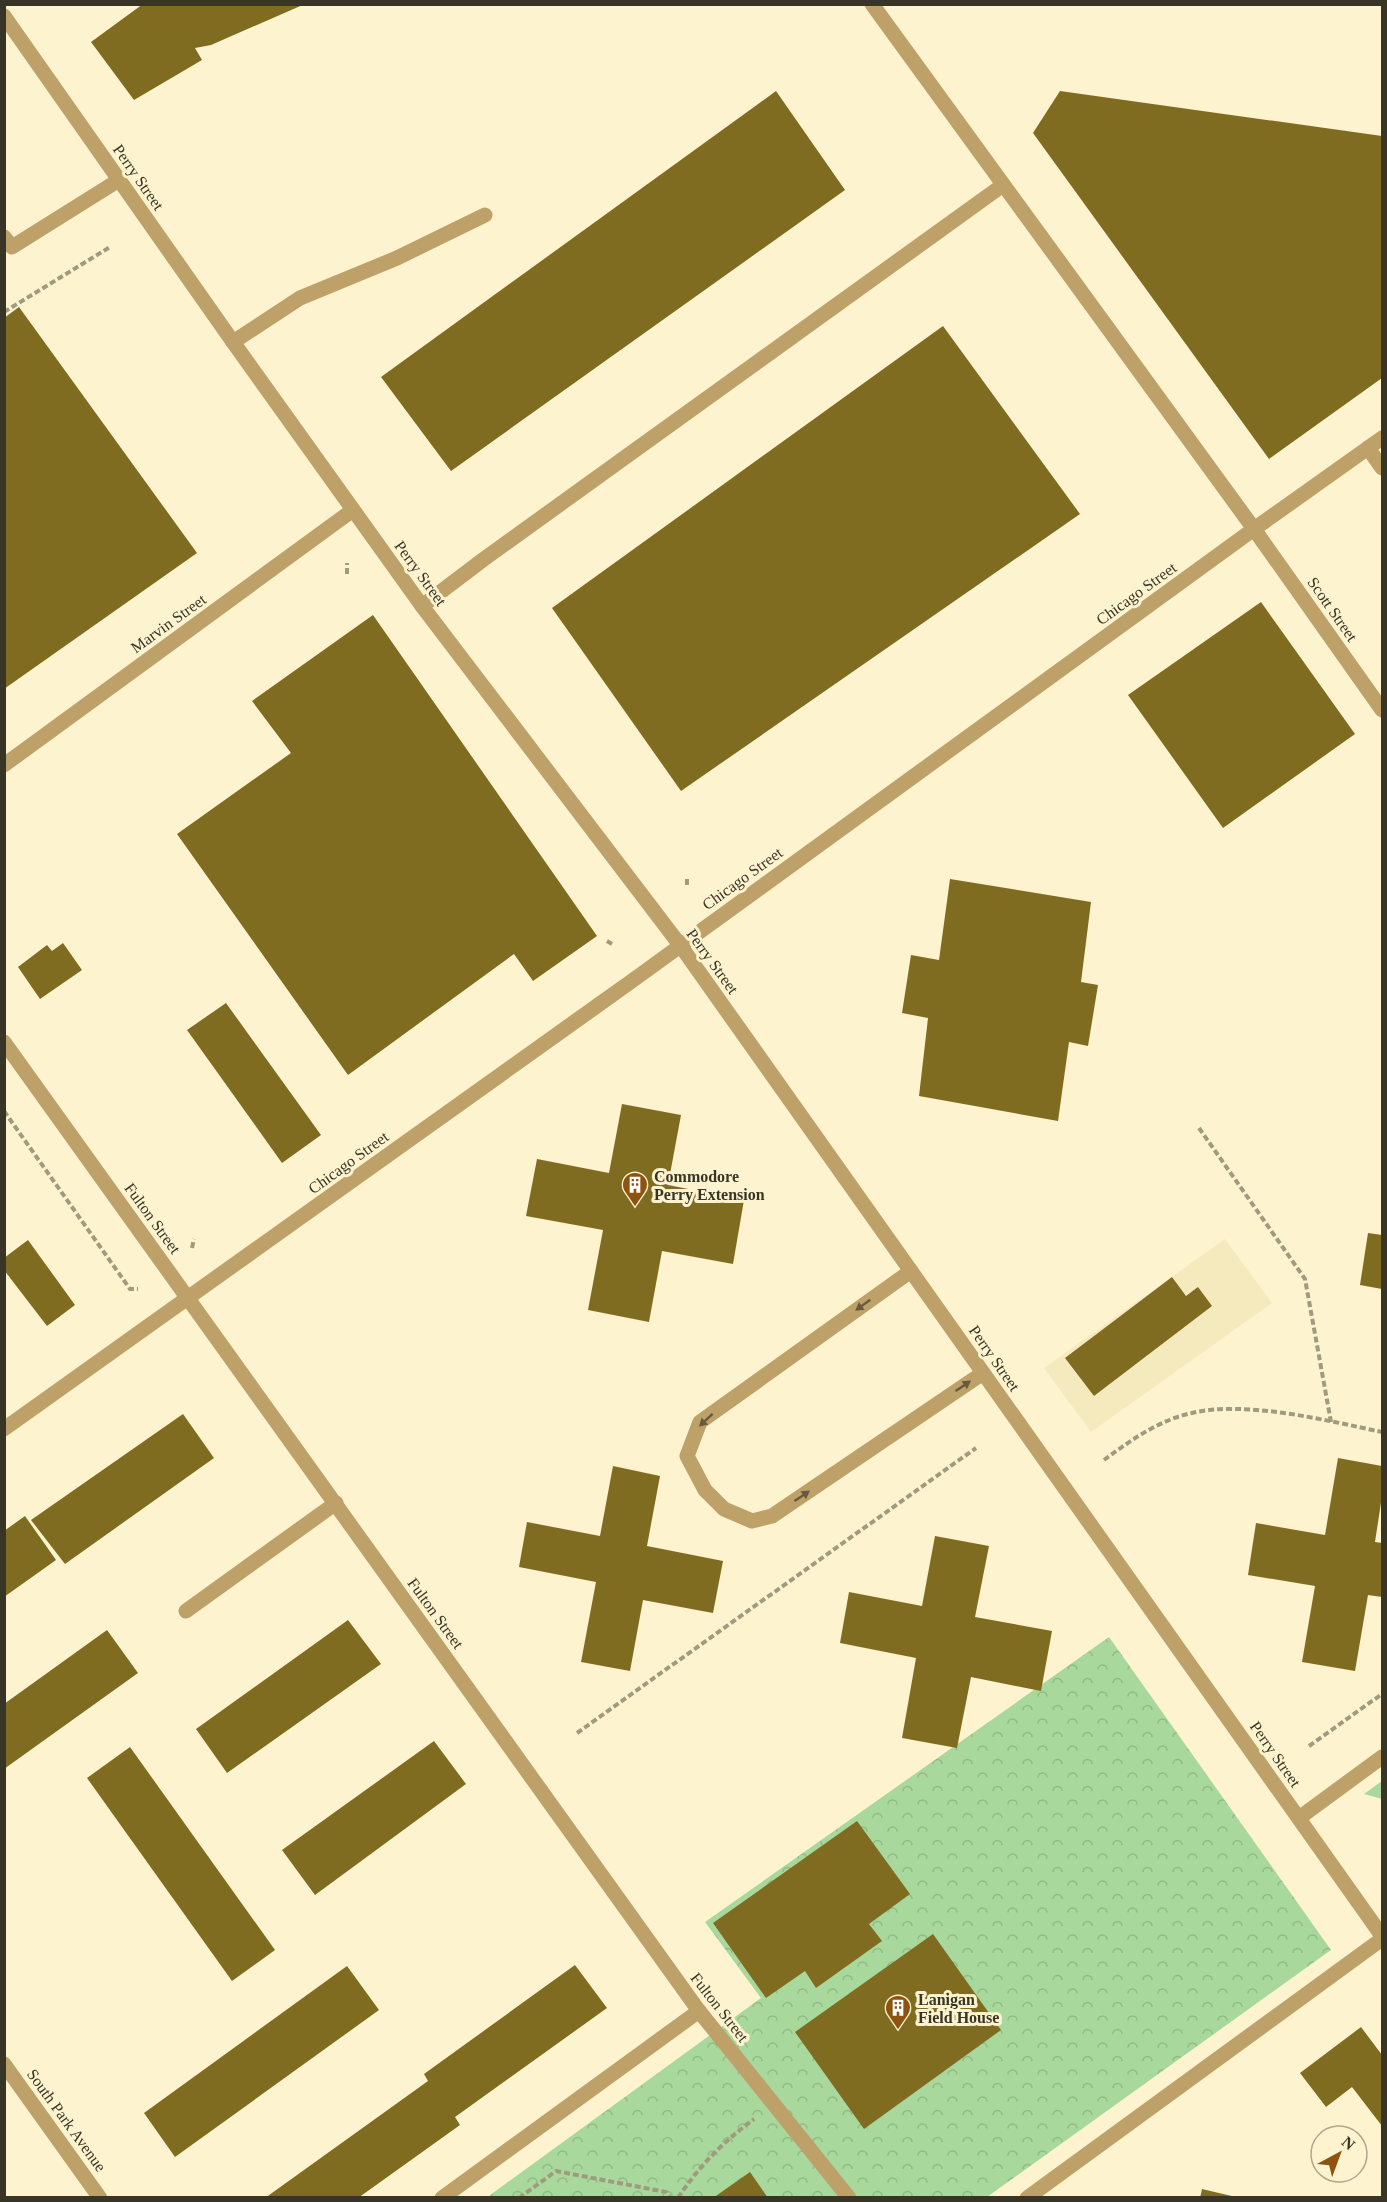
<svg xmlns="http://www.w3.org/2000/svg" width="1387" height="2202" font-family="Georgia,serif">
<defs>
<pattern id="forest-crowns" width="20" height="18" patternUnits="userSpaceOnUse" patternTransform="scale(1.5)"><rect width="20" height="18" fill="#a8d89b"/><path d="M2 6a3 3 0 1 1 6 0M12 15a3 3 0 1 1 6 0" fill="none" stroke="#91ba85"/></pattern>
</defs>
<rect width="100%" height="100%" fill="#fdf4cf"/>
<polygon fill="#f5eabe" points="1225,1239 1272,1303 1091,1432 1044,1368"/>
<polygon fill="#a8d89b" points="1382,1781 1382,1799 1364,1794"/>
<polygon fill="url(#forest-crowns)" points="1109,1637 1331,1950 987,2197 486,2198 761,1998 705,1922"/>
<g fill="#7f6c21">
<polygon points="143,4 305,4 211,45 195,48 202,60 134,100 91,42"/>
<polygon points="776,91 845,190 451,471 381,377"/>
<polygon points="1060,91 1382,136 1382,378 1269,459 1033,133"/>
<polygon points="19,307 197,553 4,689 4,318"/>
<polygon points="943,326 1080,514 681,791 552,608"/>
<polygon points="1261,602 1355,734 1223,828 1128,695"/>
<polygon points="373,615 597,936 533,981 514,954 348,1075 177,834 291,753 252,701"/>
<polygon points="950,879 1091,902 1081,982 1098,985 1088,1046 1069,1042 1058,1121 919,1096 928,1018 902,1013 911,955 939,960"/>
<polygon points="63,943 82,970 40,999 18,967 47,945 52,951"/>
<polygon points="226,1003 321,1135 282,1163 187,1030"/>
<polygon points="622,1104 681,1115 668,1185 744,1200 733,1264 662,1251 649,1322 588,1310 603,1230 526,1216 537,1159 609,1173"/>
<polygon points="1368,1233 1382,1235 1382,1289 1360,1285"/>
<polygon points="28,1240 75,1305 47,1326 4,1270 4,1258"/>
<polygon points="1172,1277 1186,1296 1198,1287 1212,1306 1094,1396 1065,1358"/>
<polygon points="183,1414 214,1458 65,1564 31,1520"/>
<polygon points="1338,1458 1382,1466 1382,1496 1375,1542 1382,1543 1382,1597 1368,1595 1355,1671 1302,1662 1315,1586 1248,1575 1256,1523 1325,1535"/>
<polygon points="613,1466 660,1476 647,1546 723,1561 713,1613 643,1600 630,1671 581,1662 596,1582 519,1567 527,1522 600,1536"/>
<polygon points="25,1516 56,1560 4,1597 4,1531"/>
<polygon points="935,1536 989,1546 975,1617 1052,1631 1041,1691 971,1677 957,1748 902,1738 916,1658 840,1643 849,1592 922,1606"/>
<polygon points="348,1620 381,1664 227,1773 196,1729"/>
<polygon points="107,1630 138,1673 4,1769 4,1704"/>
<polygon points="434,1741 466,1784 315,1895 282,1850"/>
<polygon points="130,1747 275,1950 232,1981 87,1778"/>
<polygon points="857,1821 910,1894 869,1924 882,1941 816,1988 805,1971 766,1998 713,1923"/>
<polygon points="933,1934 1001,2030 864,2129 795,2032"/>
<polygon points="575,1965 607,2008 455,2117 460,2125 358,2198 265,2198 428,2081 424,2074"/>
<polygon points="347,1966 379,2010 175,2157 144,2113"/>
<polygon points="1361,2027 1382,2055 1382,2126 1352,2087 1326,2107 1300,2073"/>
<polygon points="750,2172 768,2198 713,2198"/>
<polygon points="1202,2189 1236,2197 1236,2198 1200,2198"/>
</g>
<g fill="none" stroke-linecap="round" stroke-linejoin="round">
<g stroke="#a09a7f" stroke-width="4" stroke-dasharray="6 3" stroke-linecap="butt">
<polyline points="4,312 110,247"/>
<polyline points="347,574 347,563"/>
<polyline points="687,885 687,879"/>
<polyline points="607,941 612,944"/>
<polyline points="4,1111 130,1289 138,1289"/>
<polyline points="1199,1128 1305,1279 1331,1422"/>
<polyline points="192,1248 194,1239"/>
<path d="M1104 1460C1131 1440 1159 1420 1192 1413 1246 1400 1329 1421 1382 1432"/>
<polyline points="577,1733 976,1448"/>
<polyline points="1309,1746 1382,1694"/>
<polyline points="519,2198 556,2171 666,2192 670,2198"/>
<path d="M678 2198C699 2166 723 2142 754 2119"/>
</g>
<g stroke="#bea069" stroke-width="15">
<polyline points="4,237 12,247 119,180"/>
<polyline points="233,342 300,298 397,258 485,215"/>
<polyline points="422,606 484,559 1003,185"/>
<polyline points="911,1271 700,1422 687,1456 705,1490 724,1509 752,1521 772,1516 983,1373"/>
<polyline points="186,1611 336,1503"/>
<polyline points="1299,1818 1382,1757"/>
<polyline points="442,2198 699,2011"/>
<polyline points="1027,2198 1382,1939"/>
</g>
<polyline stroke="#bea069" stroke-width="15" points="699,2011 849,2198"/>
<g stroke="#bea069" stroke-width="15">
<polyline points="872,4 1254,529 1382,710"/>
<polyline points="4,16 233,342 422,606 680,945 1382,1936"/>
<polyline points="1368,448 1382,468"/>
<polyline points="4,765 353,510"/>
<polyline points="4,1042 699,2011"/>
<polyline points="4,1429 636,978 1254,529 1382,438"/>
</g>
<polyline stroke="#bea069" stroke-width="15" points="4,2064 100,2198"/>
</g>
<defs><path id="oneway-solid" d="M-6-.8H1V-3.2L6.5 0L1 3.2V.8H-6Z" transform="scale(1.5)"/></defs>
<g fill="#675a3d">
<use href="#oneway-solid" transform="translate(863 1305) rotate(144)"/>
<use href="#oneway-solid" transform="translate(963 1386) rotate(-34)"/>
<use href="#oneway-solid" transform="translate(706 1420) rotate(137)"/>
<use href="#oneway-solid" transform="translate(802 1496) rotate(-34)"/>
</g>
<defs>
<symbol id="building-pin" viewBox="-11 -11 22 30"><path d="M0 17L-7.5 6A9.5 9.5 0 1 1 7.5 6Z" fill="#8e5211" stroke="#fdf4cf"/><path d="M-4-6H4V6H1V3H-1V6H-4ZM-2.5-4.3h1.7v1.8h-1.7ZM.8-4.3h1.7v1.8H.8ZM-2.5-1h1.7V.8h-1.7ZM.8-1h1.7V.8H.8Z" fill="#fff"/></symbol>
</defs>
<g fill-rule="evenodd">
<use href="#building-pin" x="620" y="1170" width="30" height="40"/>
<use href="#building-pin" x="883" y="1993" width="30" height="40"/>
</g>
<g text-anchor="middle" stroke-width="6" stroke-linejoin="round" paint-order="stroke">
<g font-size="16" fill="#383426" stroke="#fdf4cf">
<text transform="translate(139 177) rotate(55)" y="6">Perry Street</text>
<text transform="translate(421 573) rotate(54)" y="6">Perry Street</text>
<text transform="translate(1136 593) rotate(-36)" y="6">Chicago Street</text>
<text transform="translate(1333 609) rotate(55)" y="6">Scott Street</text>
<text transform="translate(168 623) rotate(-36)" y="6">Marvin Street</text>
<text transform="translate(742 878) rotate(-36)" y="6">Chicago Street</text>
<text transform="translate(713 961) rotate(54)" y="6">Perry Street</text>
<text transform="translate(348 1162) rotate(-36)" y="6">Chicago Street</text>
<text transform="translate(153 1218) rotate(54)" y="6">Fulton Street</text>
<text transform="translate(995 1358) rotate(55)" y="6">Perry Street</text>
<text transform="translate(436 1613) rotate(54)" y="6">Fulton Street</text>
<text transform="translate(1276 1754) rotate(55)" y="6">Perry Street</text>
<text transform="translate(720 2007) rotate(52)" y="6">Fulton Street</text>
<text transform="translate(67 2120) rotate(54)" y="6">South Park Avenue</text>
</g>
<g font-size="16" font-weight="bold" fill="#383426" stroke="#fdf4cf" text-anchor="start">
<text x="654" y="1182">Commodore<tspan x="654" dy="18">Perry Extension</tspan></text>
<text x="918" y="2005">Lanigan<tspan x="918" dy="18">Field House</tspan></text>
</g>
</g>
<rect width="1387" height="2202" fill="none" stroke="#383426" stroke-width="12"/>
<g transform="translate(1339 2154) rotate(41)"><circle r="28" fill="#fdf4cf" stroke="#aea78b" stroke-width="1.5"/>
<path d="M0-4.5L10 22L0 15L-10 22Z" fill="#8e5211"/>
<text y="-9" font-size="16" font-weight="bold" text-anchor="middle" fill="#383426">N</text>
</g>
</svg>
